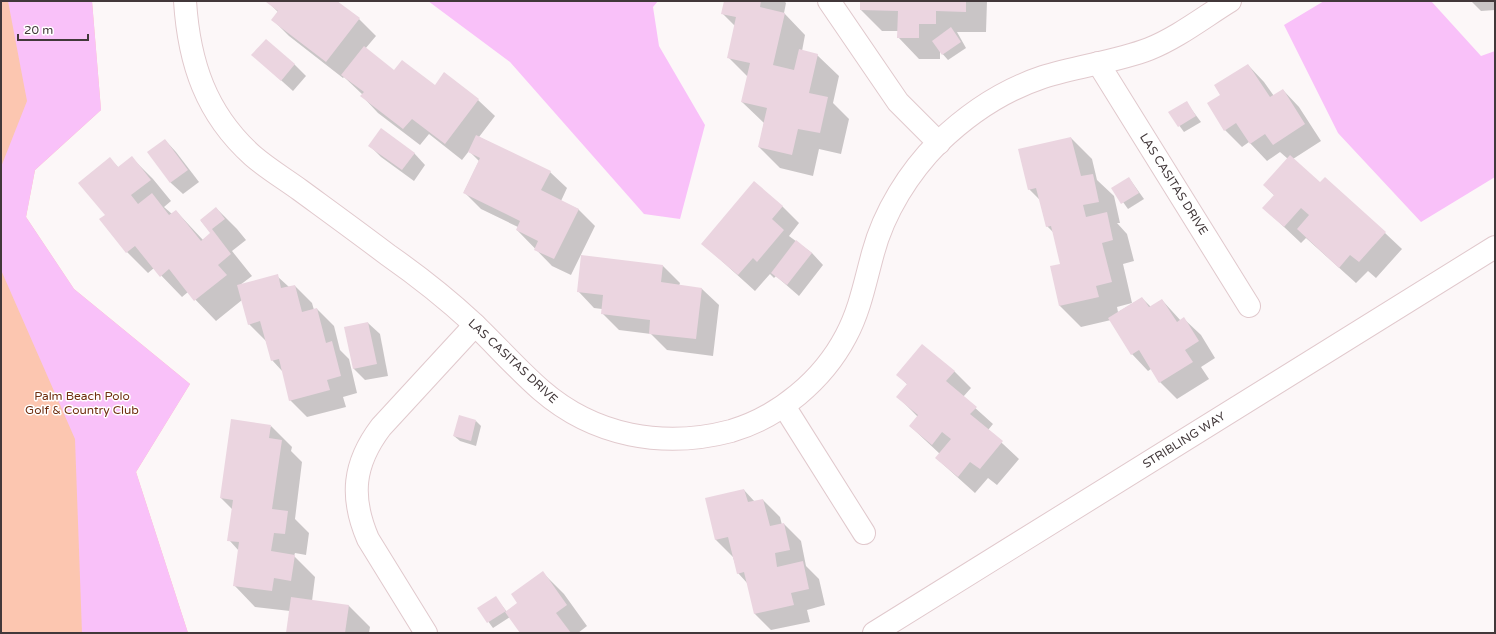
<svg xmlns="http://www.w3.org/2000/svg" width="1496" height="634" font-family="'Varela Round',sans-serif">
<rect width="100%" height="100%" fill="#fcf7f8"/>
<polygon fill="#fcc6b0" points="1,1 92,1 101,110 35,170 26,217 74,289 190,384 136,472 188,633 1,633"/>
<g fill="#f9c1f9">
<polygon points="8,1 92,1 101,110 35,170 26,217 74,289 190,384 136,472 188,633 82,633 75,439 1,270 1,167 27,101"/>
<polygon points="428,1 658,1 653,7 659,46 705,125 680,219 644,214 510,62"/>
<polygon points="1324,1 1431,1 1481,56 1495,51 1495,177 1421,222 1338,133 1284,25"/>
</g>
<g fill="#0003">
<polygon points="269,1 336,1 359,19 376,36 365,49 395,72 478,100 495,116 479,137 550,172 567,188 561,201 578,209 595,226 571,275 552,266 517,230 518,227 481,209 464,192 479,161 469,151 462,160 429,134 420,145 378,113 362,96 363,95 344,77 343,78 289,36 273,20 278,12 268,2"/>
<polygon points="725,1 784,1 786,3 784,13 805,35 802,51 817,55 839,76 833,103 849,119 841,154 819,149 813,176 780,168 759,147 764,123 742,102 748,77 728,57 735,26 722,13"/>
<polygon points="861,1 987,1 986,32 957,32 966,48 948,60 940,51 940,59 919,59 898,37 898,31 882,31 861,10"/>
<polygon points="1471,1 1495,1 1495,10 1481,11"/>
<polygon points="253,55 294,64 306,76 293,91"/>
<polygon points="1248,65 1264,82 1274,96 1283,90 1299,107 1321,141 1293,159 1320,183 1385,233 1402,249 1376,278 1368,271 1356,283 1306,238 1301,243 1264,208 1275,196 1264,185 1288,159 1280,152 1267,161 1249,142 1242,147 1225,130 1222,95"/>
<polygon points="1186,102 1201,122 1184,132 1170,113"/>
<polygon points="1071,138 1092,159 1097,180 1114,196 1120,223 1117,223 1127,234 1134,261 1123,264 1132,303 1117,307 1118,312 1142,298 1151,307 1162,300 1181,321 1184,319 1201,335 1215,358 1201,367 1209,379 1177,399 1160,382 1151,369 1148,371 1132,354 1111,320 1081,327 1060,306 1061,264 1054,233 1047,226 1041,201 1029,189"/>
<polygon points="165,140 176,152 199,182 183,194 171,183 149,152"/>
<polygon points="370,146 414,153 425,165 414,181 381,157"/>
<polygon points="132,158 153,179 171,201 164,207 172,214 176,211 203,240 212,234 201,221 216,208 237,229 246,240 232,251 252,276 240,285 277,276 289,287 295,286 312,303 314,310 317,309 334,326 340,350 349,359 357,393 343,397 346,407 307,417 290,400 283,372 272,360 266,341 249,324 242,300 216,321 188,292 182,297 154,268 148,273 127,252 106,215 110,159 119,168"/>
<polygon points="1129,178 1144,199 1128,209 1113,188"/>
<polygon points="782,206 799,223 789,236 812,253 823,265 799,296 776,276 774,278 770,274 755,291 703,244"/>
<polygon points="663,266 680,283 679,286 702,289 719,305 713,356 667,350 651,334 619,330 602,313 602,309 594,308 578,291"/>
<polygon points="368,323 380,334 388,376 365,380 354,369 345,328"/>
<polygon points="954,371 971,388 963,397 993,424 988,430 1019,459 997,485 988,478 975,493 936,458 940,454 910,426 918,417 898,397 908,385 898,375"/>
<polygon points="476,421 481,426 476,446 460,441 454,436"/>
<polygon points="271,426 292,447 291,451 302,462 295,519 309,533 306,555 295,553 294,556 315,577 312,601 349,606 370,627 369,633 287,633 290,611 255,607 234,585 239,551 229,540 233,510 221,498"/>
<polygon points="744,490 755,502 763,500 780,517 782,525 784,524 801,541 806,566 819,579 825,605 807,610 810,622 771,630 755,614 748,584 738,573 733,557 716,540 707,499"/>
<polygon points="543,573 564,594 587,626 578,633 521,633 510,617 493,628 479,609 496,598 507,612 519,603"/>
</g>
<g fill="#ebd5e0">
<polygon points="268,1 337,1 360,18 326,62 271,20 278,11 266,2"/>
<polygon points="724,1 761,1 760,7 785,13 773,65 794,70 799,49 818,54 809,93 828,97 820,133 798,129 792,155 758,147 767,108 741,102 750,63 727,58 736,17 721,14"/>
<polygon points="860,1 966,1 966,12 936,11 936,24 919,24 919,38 897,38 898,11 860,10"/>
<polygon points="951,27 961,42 942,55 932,41"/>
<polygon points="266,39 295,64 281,81 251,55"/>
<polygon points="364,46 394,70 402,60 435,85 444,72 479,99 445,144 412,119 403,129 360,96 364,92 341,75"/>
<polygon points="1248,64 1270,97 1283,89 1305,124 1273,145 1265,134 1250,144 1236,123 1224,131 1207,103 1220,95 1214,85"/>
<polygon points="1187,101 1196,116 1178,127 1168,112"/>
<polygon points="381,128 415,153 402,170 368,146"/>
<polygon points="476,135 551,171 541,190 579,209 554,259 534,250 538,241 516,230 520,221 463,193 480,158 468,152"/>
<polygon points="1071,137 1081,176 1093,174 1099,202 1083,205 1086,217 1107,212 1113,240 1102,243 1112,282 1096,286 1099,297 1059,306 1050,266 1060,264 1051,226 1046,227 1036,188 1028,190 1018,149"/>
<polygon points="165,139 188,170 170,183 147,152"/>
<polygon points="1290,155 1320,182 1325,177 1386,232 1359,262 1350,255 1339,268 1297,229 1309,215 1301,208 1284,227 1262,208 1274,195 1263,185"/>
<polygon points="132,156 151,180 131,195 138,204 152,193 169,215 176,210 201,241 210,233 200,220 216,207 225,219 212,229 231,254 218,265 227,275 194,301 169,269 160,277 135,246 126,253 99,219 105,215 78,183 110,157 118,167"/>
<polygon points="1129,177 1139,193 1121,204 1111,188"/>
<polygon points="754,181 783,206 772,219 784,230 757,262 753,258 738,275 701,244"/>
<polygon points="796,240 812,253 787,285 771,273"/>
<polygon points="581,255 663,265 661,282 702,288 696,339 649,334 650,320 601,314 603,295 577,292"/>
<polygon points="278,274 281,288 295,285 302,312 317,308 326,343 332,341 341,376 327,380 330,390 289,401 279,359 271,361 260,321 248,325 237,285"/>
<polygon points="1142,297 1149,307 1162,299 1177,322 1184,317 1199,341 1185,350 1193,362 1159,383 1139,350 1131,355 1108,318"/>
<polygon points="368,322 377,364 353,369 344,327"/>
<polygon points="922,344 955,371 946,381 977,407 970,414 1003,441 980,469 970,462 958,477 935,458 951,439 942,432 932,445 909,426 918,415 896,397 907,384 896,375"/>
<polygon points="459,415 476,420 471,441 453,436"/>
<polygon points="231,419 271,425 269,438 282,440 272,509 288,511 285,534 274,533 271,551 295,555 291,581 274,578 272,591 233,586 239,542 227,541 233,500 220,498"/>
<polygon points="744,489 748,502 763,499 770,526 784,523 790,550 775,553 777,567 803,561 809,589 791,593 794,605 754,614 744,572 737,574 728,537 715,540 705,498"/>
<polygon points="543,571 567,605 556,613 571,633 520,633 505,612 517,603 511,594"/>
<polygon points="496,596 506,611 487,623 477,608"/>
<polygon points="291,597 349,605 345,633 286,633"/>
</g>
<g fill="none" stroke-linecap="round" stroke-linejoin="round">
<defs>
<g id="minor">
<path d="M185 1C189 63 206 114 253 156 268 169 285 179 300 190 330 212 359 233 388 255 418 276 447 299 473 323 496 345 517 369 541 390 594 436 663 449 731 431 779 417 823 380 846 336 860 310 865 282 873 253 884 212 909 172 939 142 968 114 1004 90 1043 77 1078 66 1115 62 1149 49 1177 38 1204 17 1230 1"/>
<polyline points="829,1 898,102 939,143"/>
<polyline points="1098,63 1249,306"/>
<polyline points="784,406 864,533"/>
<path d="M426 633 368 539C350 497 353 464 381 427L475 325"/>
<polyline points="874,633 1495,247"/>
</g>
</defs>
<use href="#minor" stroke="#e1c9cd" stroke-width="24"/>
<use href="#minor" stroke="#fff" stroke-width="22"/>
</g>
<g text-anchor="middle" stroke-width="3" stroke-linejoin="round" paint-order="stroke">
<g font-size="12" fill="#42383a" stroke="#fff">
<text transform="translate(1174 184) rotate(58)" y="4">LAS CASITAS DRIVE</text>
<text transform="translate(513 361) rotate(43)" y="4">LAS CASITAS DRIVE</text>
<text transform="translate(1184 440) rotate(-32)" y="4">STRIBLING WAY</text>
</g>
<g font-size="12" fill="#702f10" stroke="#fff">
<text x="82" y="400">Palm Beach Polo<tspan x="82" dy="14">Golf &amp; Country Club</tspan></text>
</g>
</g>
<rect width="1496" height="634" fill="none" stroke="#42383a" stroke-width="4"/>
<path d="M18 34v6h70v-6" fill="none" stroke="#42383a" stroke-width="2"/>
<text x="24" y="34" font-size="12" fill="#42383a" stroke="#ffffff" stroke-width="3" paint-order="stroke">20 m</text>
</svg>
